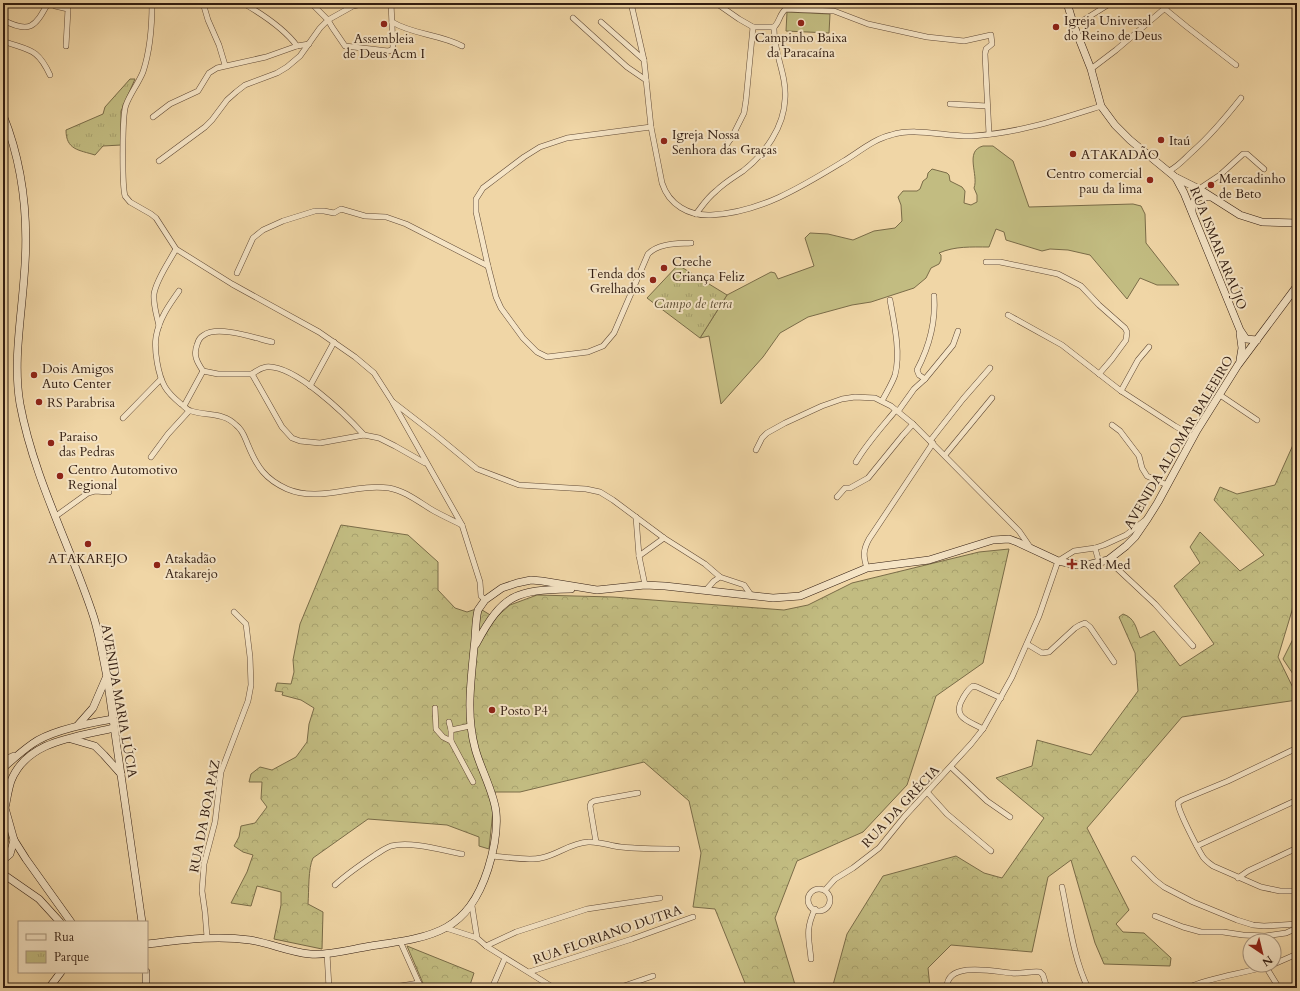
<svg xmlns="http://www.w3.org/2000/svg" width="1300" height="991" font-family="Cardo,serif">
<defs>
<pattern id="forest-crowns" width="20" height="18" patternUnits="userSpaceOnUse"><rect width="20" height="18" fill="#c2bc81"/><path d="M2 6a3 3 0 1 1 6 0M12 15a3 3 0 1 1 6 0" fill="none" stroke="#a7a16e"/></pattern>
<pattern id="park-tufts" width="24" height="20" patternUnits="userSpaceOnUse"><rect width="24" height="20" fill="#c2bc81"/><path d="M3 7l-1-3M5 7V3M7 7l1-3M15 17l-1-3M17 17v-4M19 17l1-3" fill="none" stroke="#a7a16e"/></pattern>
</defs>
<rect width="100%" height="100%" fill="#f0d6a6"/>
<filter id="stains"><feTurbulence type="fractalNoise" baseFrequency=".005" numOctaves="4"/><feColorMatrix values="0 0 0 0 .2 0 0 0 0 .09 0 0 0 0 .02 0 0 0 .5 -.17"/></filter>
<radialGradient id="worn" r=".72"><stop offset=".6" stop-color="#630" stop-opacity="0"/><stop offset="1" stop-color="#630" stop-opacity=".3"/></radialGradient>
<g fill="#c2bc81" stroke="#7a6c48">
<polygon points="787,12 830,14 829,33 786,31"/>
<path d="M983 146H993L1013 161 1029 207 1133 204 1141 206 1145 214 1146 243 1179 285H1157L1140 278 1127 299 1090 255 1068 250 1050 249 1042 251 1006 240 1004 232 996 229 989 247C971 247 955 246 939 253L941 255V260L939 264 931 268 926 278 914 288 871 302 852 305 808 317 780 333 763 357 721 404 709 336 700 338 727 295 771 272 775 273 778 279 814 266 805 238 810 233 828 234 853 240 874 231 895 228 902 221 901 205 898 197 903 191H917L920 189 923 181 927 178 928 173 932 169 947 173 949 175 950 181 962 187 965 191 964 203 971 205 977 202V195L974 188C979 175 964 151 983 146Z"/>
<polygon points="1297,631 1297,680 1283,659"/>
</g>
<g fill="url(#forest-crowns)" stroke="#7a6c48">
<path d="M1297 436V481L1295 488 1297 490V594L1278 657 1297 696V700L1182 717 1087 828 1129 910 1116 924 1123 932 1144 933 1171 958 1170 966 1104 964 1095 943 1071 860 1048 877 1032 952 951 945 928 968 930 988H830L833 985 847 934 883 876 956 856 984 873 1002 878 1044 818 996 778 1032 766 1037 740 1091 755 1138 691 1135 653 1119 617 1123 614C1135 618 1136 628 1140 638L1154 631 1180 666 1214 644 1174 586 1200 563 1190 547 1200 532 1240 571 1264 555 1214 500 1220 487 1237 494 1275 485Z"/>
<path d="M341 525 408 535 438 562V590L455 608 467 612 479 608 495 618 510 605 537 595 613 597 784 610 808 605 852 583 979 552 1009 549 983 663 936 696 907 785 863 832 797 861 775 918 796 988H747L715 909 693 907 701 853 689 801 644 762 520 792H495L489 849 479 846V837L447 825 368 819 313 858C308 868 309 891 308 904L323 912 322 949 274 939 281 905V892L257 886 251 906 231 903 247 872 253 855 243 852 234 846 239 837 241 826 255 823 267 807 261 799 262 782H249L251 774 260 767 272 770 296 757 307 742 309 724 314 708 301 700 282 695 283 692 275 691 277 683 291 684 294 672 293 660 300 624Z"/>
<polygon points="407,946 474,973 469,988 425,988"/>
</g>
<g fill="url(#park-tufts)" stroke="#7a6c48">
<path d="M130 79H135L121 111V145L103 146 95 155C79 150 66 150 66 130L103 114 105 107Z"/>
<polygon points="678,265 727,295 700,338 647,298"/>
<path d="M3 815C10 825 11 843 3 854Z"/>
</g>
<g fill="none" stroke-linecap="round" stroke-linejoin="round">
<defs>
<g id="minor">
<polyline points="55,3 55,6 68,9 66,46"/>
<path d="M152 3C152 25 150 51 143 72 138 84 130 94 126 105 122 114 122 185 125 196L130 202 151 214 156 218 176 249 232 284 319 332 355 357 374 373 392 401 462 525 480 582 481 596 485 600"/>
<polyline points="203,3 208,20 219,45 225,65"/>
<path d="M243 3C262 14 284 28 297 46L309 44"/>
<path d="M631 3 644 60 651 127 662 183C669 205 689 216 711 215 760 213 803 186 844 161 859 152 874 139 891 135 917 127 946 137 972 136 1019 133 1057 120 1101 106"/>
<polyline points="716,3 739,19 753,27 774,27"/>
<polyline points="1165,9 1187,27 1236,65"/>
<polyline points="573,18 627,67 646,80"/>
<path d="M3 20C30 34 35 27 48 3"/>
<path d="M392 22C414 35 439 34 462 46"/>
<polyline points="601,22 644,60"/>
<polyline points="1074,26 1111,3"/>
<path d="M774 27C780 22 779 14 786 9L834 11 868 24 927 37 964 41 991 35 992 44 986 49 985 54 989 134"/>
<path d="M3 41C29 51 37 47 50 75"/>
<polyline points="1091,69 1116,50 1171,3"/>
<polyline points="950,104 987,106"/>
<polyline points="153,117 170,104 198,91 209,73 217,68 266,57 297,46"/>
<path d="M651 127 567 138 540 147 524 157 483 188 476 199V212L488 266 496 297 501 308 523 338 537 352 547 357 588 352 603 346 614 333 648 254C659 243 676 244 691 243"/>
<polyline points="725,147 732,137 744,113 746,100 753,27"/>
<polyline points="159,161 205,127 212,120 227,100 236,92 245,85 277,73 287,67 300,56 320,28 328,20 353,6 368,3 391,3 393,47 392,50 388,51 345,46 332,27 328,20 311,3"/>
<path d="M1169 171C1179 166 1185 158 1193 151 1211 135 1226 117 1241 98"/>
<polyline points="1199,189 1220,175 1243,154 1247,154 1264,169"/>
<path d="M696 214C702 206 708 197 716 191 724 183 734 177 743 171 765 154 784 127 785 99 787 74 773 52 774 27"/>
<polyline points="986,262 1000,262 1058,274 1081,286 1099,305 1125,328 1127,332 1126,340 1112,359 1099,374"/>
<polyline points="237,273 253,238 263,230 283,221 315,211 324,211 334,213 341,209 365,216 386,217 406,224 488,266"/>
<path d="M179 291C169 305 159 319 156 337 154 350 158 375 165 387 169 394 175 399 181 404 184 406 187 410 191 411 207 416 223 412 236 425 243 430 245 438 248 445 257 467 265 479 287 489 320 503 354 483 389 488 406 491 420 503 434 511 443 516 452 520 462 525"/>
<polyline points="1008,315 1062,345 1121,391 1175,426 1194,437"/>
<path d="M159 326C157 316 153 305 154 294 156 280 169 262 176 249"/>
<polyline points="252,374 282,427 292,438 300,441 320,443 364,435 379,438 395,446 425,463"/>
<path d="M252 374H218L203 371C197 362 193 355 197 345 198 341 200 337 204 335 218 325 255 338 272 342"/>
<path d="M252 374C256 371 261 368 266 367 294 364 346 415 364 435"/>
<path d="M925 379 919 375 917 370C929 347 936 323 934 296"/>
<polyline points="310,386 334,342"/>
<polyline points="1121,391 1138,360 1149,347"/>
<polyline points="1220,395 1257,420"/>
<path d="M882 401C886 393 892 384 895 375 901 353 894 322 890 300"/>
<polyline points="393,402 437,436 477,469 519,485 586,489 600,492 613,500 664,538 705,564 720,577 744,585 751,595"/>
<polyline points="184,406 203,371"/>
<polyline points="123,418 161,379"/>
<polyline points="1112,425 1120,431 1139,456 1142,468 1147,476 1167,485"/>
<polyline points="930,441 963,399 990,368"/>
<polyline points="756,450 762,438 767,433 785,423 822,406 842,399 855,397 875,398 891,406 913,424 1019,531 1030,547"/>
<polyline points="945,455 992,398"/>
<polyline points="151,457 168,434 189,411"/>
<path d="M856 462C867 443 882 427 896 410H899L914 389 925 379 953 345 958 331"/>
<polyline points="837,497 845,488 850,488 868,478 903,435 913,424"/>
<polyline points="56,516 88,493 95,491 109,492"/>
<polyline points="636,517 639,556 645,585"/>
<polyline points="1095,548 1099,562"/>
<polyline points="639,556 664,538"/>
<polyline points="1108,560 1155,604 1193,646"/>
<path d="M867 568C863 556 863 550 869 539L933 443"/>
<polyline points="706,590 714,581 720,577"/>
<polyline points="1027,644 1042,653 1049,652 1075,628 1080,625 1085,623 1090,627 1114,662"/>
<polyline points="435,708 436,729 443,737 451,741 473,782"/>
<polyline points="449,722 451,730 451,741"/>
<path d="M983 729C969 721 951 718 963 698 966 693 968 689 973 686L977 687 1001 698"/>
<polyline points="451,730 470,726"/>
<path d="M1297 748 1228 781 1182 800 1178 803C1178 811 1198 849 1203 857 1206 861 1209 863 1213 866L1261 887 1280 891H1297"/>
<polyline points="3,760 14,755"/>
<polyline points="951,767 987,801 1010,817"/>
<polyline points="928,793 947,814 991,851"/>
<polyline points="596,842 590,806 591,803 594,801 638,793"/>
<polyline points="1197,846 1297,800"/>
<path d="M492 856C506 857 528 861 541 858 558 855 570 843 588 842 599 841 610 846 621 847 640 849 658 849 677 849"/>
<polyline points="1134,859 1155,880 1164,887 1193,902 1237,920 1253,925 1264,926 1297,924"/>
<polyline points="1238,878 1248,871 1297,848"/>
<path d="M335 885C347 874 360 865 375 855 380 852 385 848 391 846 411 841 441 850 462 854"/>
<path d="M1062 887C1069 920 1073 957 1088 988"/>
<circle cx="819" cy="900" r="11"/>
<polyline points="825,890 835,879 853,868 879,848 905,816 971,744 983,729 1012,677 1039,616 1058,561 1074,551 1095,548 1104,545 1126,535 1144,521"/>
<polyline points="472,906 477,938"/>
<polyline points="1155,916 1183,927 1201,932 1223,932 1243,935 1265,936 1286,933 1297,928"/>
<polyline points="446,928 477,938 486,946 554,988"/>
<polyline points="207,937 205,912 202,891 204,864 215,822 221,772 248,701 251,685 250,657 246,624 234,612"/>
<polyline points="400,941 421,988"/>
<polyline points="486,946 516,932 587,909 660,898"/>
<polyline points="327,953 329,988"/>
<path d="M811 959C809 938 805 930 815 909"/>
<polyline points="1274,964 1297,954"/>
<polyline points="1266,967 1279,988"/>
<polyline points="529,972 632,939 693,917"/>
<polyline points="388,988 419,983"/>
<polyline points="492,988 505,958"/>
<polyline points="618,988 653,976"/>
<path d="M947 988C946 960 997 972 1012 973 1021 974 1031 971 1040 972L1043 975 1046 985 1055 988"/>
<path d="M1187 988C1214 976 1243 974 1271 965"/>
</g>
<g id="secondary">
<polyline points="1067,3 1074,26 1091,69 1101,106 1115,125 1130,140 1175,177 1199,189 1240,215 1262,222 1297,223"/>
<path d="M3 115C24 167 29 222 24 278 21 320 13 363 20 404 34 479 71 547 94 618 100 638 103 658 107 677L142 922"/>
<polyline points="1176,178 1184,193 1240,330 1246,339 1257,340"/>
<path d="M1192 211C1192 200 1197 194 1209 197"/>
<polyline points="1240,360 1242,348 1240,333"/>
<path d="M476 644C503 594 515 590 571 589"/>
<polyline points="78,725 93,708 106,678"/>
<polyline points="71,739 95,746 104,755 121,774"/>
<path d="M3 768C12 760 22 751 32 744 51 730 89 723 113 719"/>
<polyline points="3,806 5,808 14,840 26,859 71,922"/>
<path d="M5 808C7 799 8 790 11 781 27 740 77 737 114 728"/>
<polyline points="3,860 10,854 14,840"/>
<polyline points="3,874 39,899 60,922"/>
<path d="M147 944C182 940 215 935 250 940 270 943 289 952 310 954 328 956 352 949 371 946 431 937 467 934 488 869 494 850 498 832 496 812 494 792 480 768 475 748 466 714 471 682 474 648 476 635 475 622 478 610L485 600 502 588 517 583 531 580 542 581 597 590 645 585 665 586 773 598 800 596 867 568 929 560 993 540 1009 539 1017 542 1058 561 1077 565H1087L1108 560 1126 546 1135 537 1148 518 1158 502 1196 432 1238 365 1297 286"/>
<polyline points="49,988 61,972"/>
<polyline points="146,988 146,972"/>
</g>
</defs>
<use href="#minor" stroke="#614a36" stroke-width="6"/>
<use href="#secondary" stroke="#311c10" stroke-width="8"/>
<use href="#minor" stroke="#f5e4c5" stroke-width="5"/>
<use href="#secondary" stroke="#f5e4c5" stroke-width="7"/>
</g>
<g fill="#8f2418" stroke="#f5e4c5" stroke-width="1.5">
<circle cx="801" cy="23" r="4"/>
<circle cx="384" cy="24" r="4"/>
<circle cx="1056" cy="27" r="4"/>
<circle cx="1161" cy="140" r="4"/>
<circle cx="664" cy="141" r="4"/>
<circle cx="1073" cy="154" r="4"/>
<circle cx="1150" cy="180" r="4"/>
<circle cx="1211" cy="185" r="4"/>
<circle cx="664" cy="268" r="4"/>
<circle cx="653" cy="280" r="4"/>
<circle cx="34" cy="375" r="4"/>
<circle cx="39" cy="402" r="4"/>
<circle cx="51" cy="443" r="4"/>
<circle cx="60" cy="476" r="4"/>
<circle cx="88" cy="544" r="4"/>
<path d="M1070 558h4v4h4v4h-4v4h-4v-4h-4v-4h4z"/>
<circle cx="157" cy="565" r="4"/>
<circle cx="492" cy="710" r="4"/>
</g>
<g text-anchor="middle" stroke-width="4" stroke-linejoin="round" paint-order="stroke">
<g font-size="13" fill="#311c10" stroke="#f5e4c5" text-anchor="start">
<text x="1064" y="25">Igreja Universal<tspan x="1064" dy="15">do Reino de Deus</tspan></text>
<text x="801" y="42" text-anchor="middle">Campinho Baixa<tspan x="801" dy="15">da Paracaína</tspan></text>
<text x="384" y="43" text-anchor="middle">Assembleia<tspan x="384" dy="15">de Deus Acm I</tspan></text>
<text x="672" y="139">Igreja Nossa<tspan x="672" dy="15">Senhora das Graças</tspan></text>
<text x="1169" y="145">Itaú</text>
<text x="1081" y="159">ATAKADÃO</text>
<text x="1142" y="178" text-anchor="end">Centro comercial<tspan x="1142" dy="15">pau da lima</tspan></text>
<text x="1219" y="183">Mercadinho<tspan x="1219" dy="15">de Beto</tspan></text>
<text x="672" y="266">Creche<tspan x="672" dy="15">Criança Feliz</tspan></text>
<text x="645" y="278" text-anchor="end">Tenda dos<tspan x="645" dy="15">Grelhados</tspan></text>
<text x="42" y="373">Dois Amigos<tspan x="42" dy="15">Auto Center</tspan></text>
<text x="47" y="407">RS Parabrisa</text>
<text x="59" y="441">Paraiso<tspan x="59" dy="15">das Pedras</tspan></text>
<text x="68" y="474">Centro Automotivo<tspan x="68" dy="15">Regional</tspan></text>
<text x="88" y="563" text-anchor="middle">ATAKAREJO</text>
<text x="165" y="563">Atakadão<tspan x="165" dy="15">Atakarejo</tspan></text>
<text x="1080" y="569">Red Med</text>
<text x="500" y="715">Posto P4</text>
</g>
<g font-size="13" fill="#311c10" stroke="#f5e4c5">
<text transform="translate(1219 248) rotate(68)" y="5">RUA ISMAR ARAÚJO</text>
<text transform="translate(1178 442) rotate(-59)" y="5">AVENIDA ALIOMAR BALEEIRO</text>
<text transform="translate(120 701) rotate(80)" y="5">AVENIDA MARIA LÚCIA</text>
<text transform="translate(900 806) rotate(-47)" y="5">RUA DA GRÉCIA</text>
<text transform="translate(204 816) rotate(-79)" y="5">RUA DA BOA PAZ</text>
<text transform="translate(607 934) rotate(-19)" y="5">RUA FLORIANO DUTRA</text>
</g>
<g font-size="13" font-style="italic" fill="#5c4c32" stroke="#f5e4c5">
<text x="693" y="308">Campo de terra</text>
</g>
</g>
<rect width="1300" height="991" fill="none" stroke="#f0d6a6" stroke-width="16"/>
<rect x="4" y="4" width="1292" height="983" fill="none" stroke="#311c10" stroke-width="2"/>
<rect x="8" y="8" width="1284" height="975" fill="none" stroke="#311c10"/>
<rect x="18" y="921" width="130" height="52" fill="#f5e4c5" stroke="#a7947d"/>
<rect x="26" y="934" width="20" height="6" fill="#f5e4c5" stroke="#a7947d"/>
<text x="54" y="941" font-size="12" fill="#311c10">Rua</text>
<rect x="26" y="951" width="20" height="12" fill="url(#park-tufts)" stroke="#a7947d"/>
<text x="54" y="961" font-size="12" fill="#311c10">Parque</text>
<g transform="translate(1262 953) rotate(145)"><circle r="19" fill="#f5e4c5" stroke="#a7947d"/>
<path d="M0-3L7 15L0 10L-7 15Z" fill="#8f2418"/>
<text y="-6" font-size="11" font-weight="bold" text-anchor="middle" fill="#311c10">N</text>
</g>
<rect width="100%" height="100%" filter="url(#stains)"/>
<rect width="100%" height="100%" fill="url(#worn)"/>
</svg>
